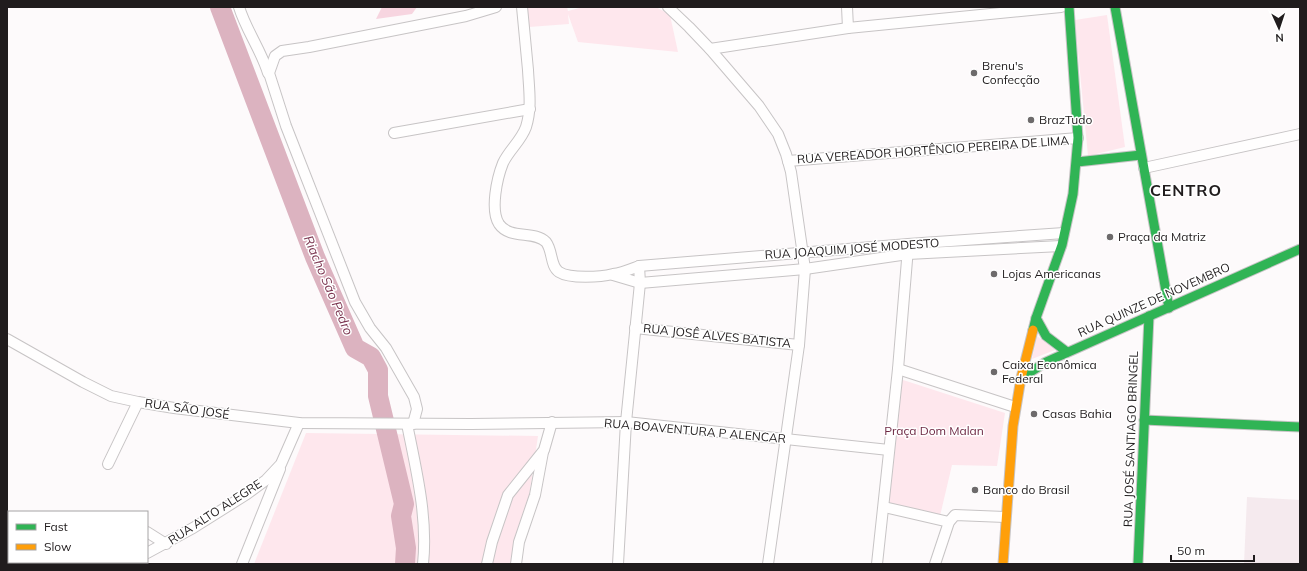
<svg xmlns="http://www.w3.org/2000/svg" width="1307" height="571" font-family="Mulish,sans-serif">
<rect width="100%" height="100%" fill="#fdfafb"/>
<polygon fill="#f5eaee" points="1247,497 1300,500 1300,564 1244,564"/>
<g fill="#fee7ed">
<polygon points="527,7 567,7 568,11 583,7 656,7 670,15 678,52 578,42 568,14 569,24 529,27"/>
<polygon points="1107,15 1125,147 1088,156 1075,20"/>
<polygon points="1037,336 1055,350 1032,359"/>
<polygon points="900,379 1005,413 997,466 952,465 940,516 889,503"/>
<polygon points="306,433 538,436 519,564 254,564"/>
</g>
<polygon fill="#f7d5e0" points="382,7 417,7 412,14 376,19"/>
<g fill="none" stroke-linecap="round" stroke-linejoin="round">
<polyline stroke="#dcb3c0" stroke-width="20" points="220,7 315,257 355,348 371,357 378,370 378,396 404,504 401,516 406,548 405,564"/>
<defs>
<g id="street">
<path d="M239 7C246 30 261 50 268 73"/>
<path d="M522 7C524 28 526 49 528 70 529 90 532 108 526 127 521 141 509 150 503 163 497 178 490 210 499 224 510 240 534 230 546 242 553 251 550 266 559 272 570 279 601 277 613 274 622 273 631 269 639 266L908 244 1064 233"/>
<polyline points="668,7 689,27 710,49 759,106 778,134 786,154 791,172 805,269 799,345 768,564"/>
<polyline points="847,7 848,28"/>
<polyline points="710,49 848,28 1061,7"/>
<polyline points="394,133 530,109"/>
<polyline points="788,161 1078,138"/>
<polyline points="1144,168 1300,134"/>
<polyline points="613,275 640,283 805,269 908,254 1061,246"/>
<polyline points="635,328 799,345"/>
<polyline points="7,339 83,382 111,396 138,402 174,408 299,423 471,424 626,422 889,450"/>
<polyline points="898,369 1015,407"/>
<path d="M407 424C416 469 428 517 423 564"/>
<polyline points="413,424 417,409 414,397 386,348 370,328 355,302 286,126 269,73 275,56 282,51 309,47 466,16 496,7"/>
<polyline points="108,464 138,402"/>
<polyline points="884,507 949,522"/>
<polyline points="7,520 9,520"/>
<polyline points="147,532 166,544"/>
<polyline points="147,553 193,528 247,494 266,480 281,464 299,423"/>
<polyline points="123,564 127,562"/>
<polyline points="242,564 280,469"/>
<polyline points="487,564 492,542 508,495 544,450 552,422"/>
<polyline points="516,564 519,542 535,495 543,452"/>
<polyline points="618,564 626,422 640,283 639,266"/>
<polyline points="877,564 898,369 908,248"/>
<polyline points="935,564 949,522 955,515 1005,517"/>
</g>
<g id="fast">
<polyline points="1115,7 1169,308"/>
<polyline points="1077,162 1141,155"/>
<polyline points="1036,318 1046,336 1067,352"/>
<polyline points="1033,330 1036,318 1062,245 1073,194 1078,138 1069,7"/>
<polyline points="1021,378 1046,362 1300,249"/>
<polyline points="1144,420 1300,427"/>
<polyline points="1138,564 1149,316"/>
</g>
<polyline id="slow" points="1003,564 1013,426 1021,378 1033,330"/>
</defs>
<use href="#street" stroke="#c7c4c5" stroke-width="12"/>
<use href="#fast" stroke="#c7c4c5" stroke-width="11"/>
<use href="#slow" stroke="#c7c4c5" stroke-width="11"/>
<use href="#street" stroke="#fffefe" stroke-width="10"/>
<use href="#fast" stroke="#30b455" stroke-width="9"/>
<use href="#slow" stroke="#ff9f0a" stroke-width="9"/>
</g>
<g fill="#6d6a6b" stroke="#fff" stroke-width="1.5">
<circle cx="974" cy="73" r="4"/>
<circle cx="1031" cy="120" r="4"/>
<circle cx="1110" cy="237" r="4"/>
<circle cx="994" cy="274" r="4"/>
<circle cx="994" cy="372" r="4"/>
<circle cx="1034" cy="414" r="4"/>
<circle cx="975" cy="490" r="4"/>
</g>
<g text-anchor="middle" stroke-width="3" stroke-linejoin="round" paint-order="stroke">
<g font-size="12" fill="#201c1d" stroke="#fff" text-anchor="start">
<text x="982" y="70">Brenu's<tspan x="982" dy="14">Confecção</tspan></text>
<text x="1039" y="124">BrazTudo</text>
<text x="1118" y="241">Praça da Matriz</text>
<text x="1002" y="278">Lojas Americanas</text>
<text x="1002" y="369">Caixa Econômica<tspan x="1002" dy="14">Federal</tspan></text>
<text x="1042" y="418">Casas Bahia</text>
<text x="983" y="494">Banco do Brasil</text>
</g>
<g font-size="12" fill="#201c1d" stroke="#fff">
<text transform="translate(933 150) rotate(-4)" y="4">RUA VEREADOR HORTÊNCIO PEREIRA DE LIMA</text>
<text transform="translate(852 249) rotate(-4)" y="4">RUA JOAQUIM JOSÉ MODESTO</text>
<text transform="translate(1154 300) rotate(-24)" y="4">RUA QUINZE DE NOVEMBRO</text>
<text transform="translate(717 336) rotate(6)" y="4">RUA JOSÊ ALVES BATISTA</text>
<text transform="translate(187 409) rotate(8)" y="4">RUA SÃO JOSÉ</text>
<text transform="translate(695 431) rotate(5)" y="4">RUA BOAVENTURA P ALENCAR</text>
<text transform="translate(1131 439) rotate(-88)" y="4">RUA JOSÉ SANTIAGO BRINGEL</text>
<text transform="translate(215 512) rotate(-33)" y="4">RUA ALTO ALEGRE</text>
</g>
<g font-size="12" fill="#6d2843" stroke="#fff">
<text x="934" y="435">Praça Dom Malan</text>
</g>
<g font-size="13" font-style="italic" fill="#7c3651" stroke="#fff">
<text transform="translate(329 285) rotate(67)" y="5">Riacho São Pedro</text>
</g>
<g font-size="16" font-weight="bold" letter-spacing="1" fill="#201c1d" stroke="#fff">
<text x="1186" y="196">CENTRO</text>
</g>
</g>
<rect width="1307" height="571" fill="none" stroke="#201c1d" stroke-width="16"/>
<rect x="8" y="511" width="140" height="52" fill="#ffffff" stroke="#a6a4a5"/>
<rect x="16" y="524" width="20" height="6" fill="#30b455" stroke="#a6a4a5"/>
<text x="44" y="531" font-size="12" fill="#201c1d">Fast</text>
<rect x="16" y="544" width="20" height="6" fill="#ff9f0a" stroke="#a6a4a5"/>
<text x="44" y="551" font-size="12" fill="#201c1d">Slow</text>
<g transform="translate(1279 28) rotate(177)" stroke="#ffffff" stroke-width="3" paint-order="stroke">
<path d="M0-3L7 15L0 10L-7 15Z" fill="#201c1d"/>
<text y="-6" font-size="11" font-weight="bold" text-anchor="middle" fill="#201c1d">N</text>
</g>
<path d="M1171 555v6h83v-6" fill="none" stroke="#201c1d" stroke-width="2"/>
<text x="1177" y="555" font-size="12" fill="#201c1d" stroke="#ffffff" stroke-width="3" paint-order="stroke">50 m</text>
</svg>
